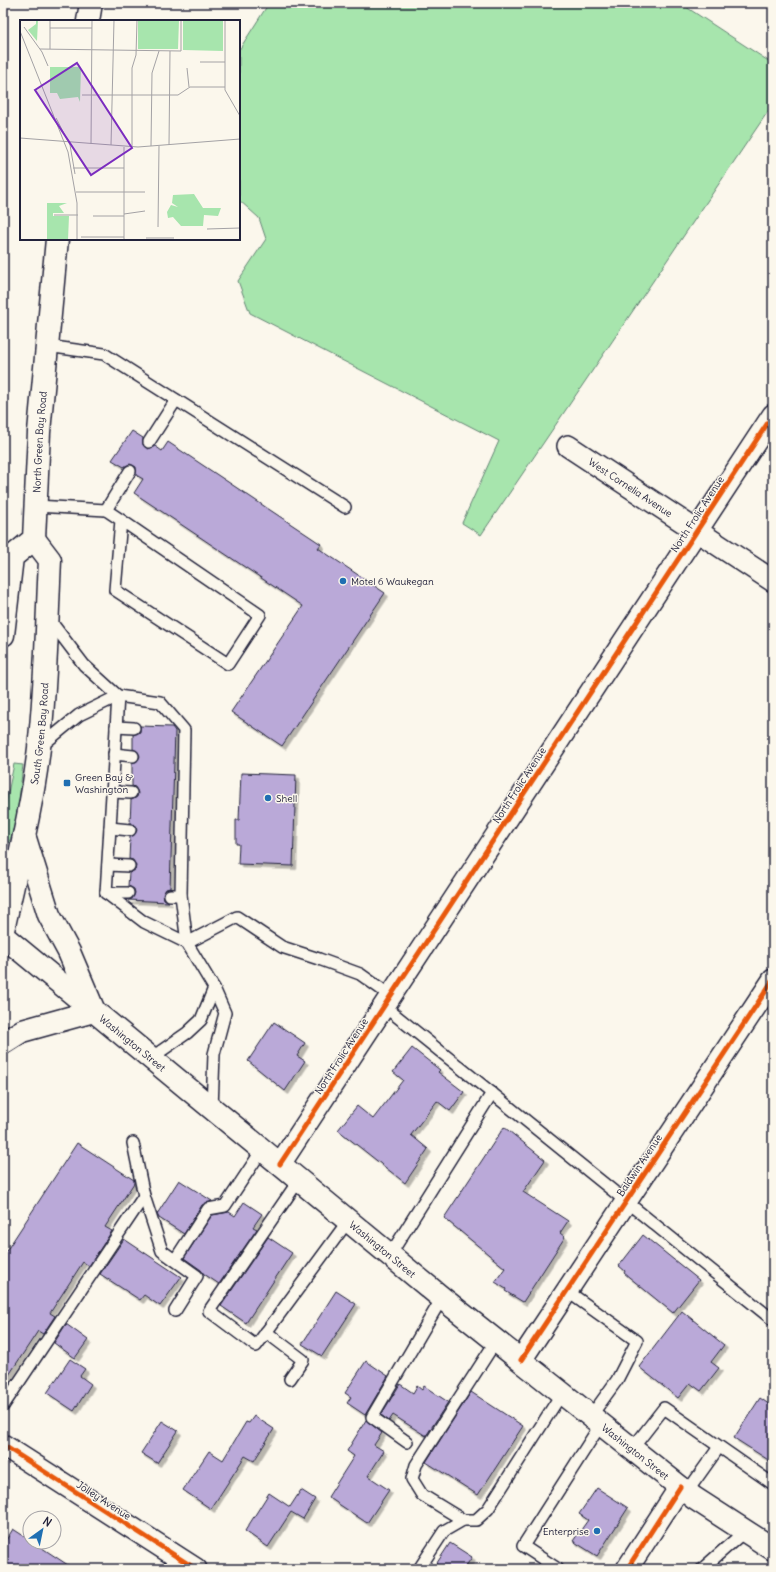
<svg xmlns="http://www.w3.org/2000/svg" width="776" height="1572" font-family="Delius,sans-serif">
<defs>
<filter id="shadow"><feDropShadow dx="3.5" dy="3.5" stdDeviation="0" flood-color="#0004"/></filter>
</defs>
<rect width="100%" height="100%" fill="#fbf7ec"/>
<filter id="ink" filterUnits="userSpaceOnUse"><feTurbulence type="fractalNoise" baseFrequency=".025" numOctaves="2"/><feDisplacementMap in="SourceGraphic" scale="8" xChannelSelector="R" yChannelSelector="G"/><feConvolveMatrix kernelMatrix="1 2 1 2 8 2 1 2 1" color-interpolation-filters="sRGB"/></filter>
<g filter="url(#ink)">
<g fill="#a7e5ad" stroke="#648474">
<polygon points="269,3 680,3 773,64 773,104 481,535 462,523 499,441 250,313 238,281 266,239 259,218 239,200 239,50"/>
<path d="M14 764 23 765C19 794 19 829 3 853V817Z"/>
</g>
<g fill="#baa9d8" stroke="#22223b" filter="url(#shadow)">
<polygon points="132,431 143,438 143,445 148,449 155,446 162,451 168,442 321,544 318,548 385,593 282,746 231,712 303,606 134,493 143,479 136,475 136,467 130,464 124,467 112,460"/>
<polygon points="140,726 172,727 175,731 170,888 166,889 163,895 164,899 169,902 128,900 132,899 135,893 134,889 128,886 129,873 135,870 136,866 133,860 129,859 130,837 135,834 137,830 134,825 130,823 131,800 137,797 138,793 135,787 132,786 132,763 138,760 140,756 137,751 133,749 133,735 140,732"/>
<polygon points="241,773 296,775 293,866 238,864 239,844 236,844 236,820 239,820"/>
<polygon points="274,1022 305,1043 297,1056 305,1061 285,1091 248,1061"/>
<polygon points="412,1048 440,1070 438,1072 464,1092 450,1111 437,1101 411,1135 428,1149 405,1183 338,1130 357,1106 373,1119 403,1080 393,1072"/>
<polygon points="504,1127 545,1160 523,1192 568,1221 560,1233 565,1237 523,1302 505,1291 506,1289 495,1282 505,1268 444,1218"/>
<polygon points="77,1143 134,1180 134,1183 105,1227 112,1231 89,1266 83,1262 50,1313 55,1316 43,1334 38,1331 3,1384 3,1256"/>
<polygon points="179,1180 212,1201 202,1205 184,1234 159,1218 157,1214"/>
<polygon points="244,1202 262,1214 253,1227 257,1229 219,1284 204,1274 201,1270 184,1258 212,1215 229,1212 235,1216"/>
<polygon points="643,1235 699,1280 673,1313 624,1273 625,1271 619,1266"/>
<polygon points="268,1237 292,1253 246,1323 221,1306"/>
<polygon points="124,1239 181,1277 160,1306 144,1295 140,1300 100,1274"/>
<polygon points="336,1291 356,1304 322,1356 302,1344"/>
<polygon points="682,1311 724,1345 711,1362 719,1368 701,1391 690,1383 678,1398 639,1367"/>
<polygon points="66,1324 88,1340 75,1358 54,1343"/>
<polygon points="70,1359 85,1369 80,1376 91,1384 74,1411 47,1393"/>
<polygon points="366,1361 388,1376 365,1415 347,1403 351,1397 345,1393"/>
<polygon points="400,1384 413,1393 417,1386 422,1390 424,1386 448,1402 426,1436 393,1415 389,1421 381,1415"/>
<polygon points="471,1392 523,1426 478,1495 426,1462"/>
<polygon points="760,1398 773,1407 773,1463 734,1438"/>
<polygon points="254,1416 274,1429 254,1461 245,1456 211,1509 183,1490 209,1451 223,1460 246,1422 249,1423"/>
<polygon points="366,1420 382,1433 374,1445 384,1451 368,1476 389,1490 367,1523 328,1497 354,1456 347,1451"/>
<polygon points="162,1421 178,1431 157,1463 141,1453"/>
<polygon points="597,1488 628,1508 597,1556 573,1541 588,1520 579,1514"/>
<polygon points="301,1490 315,1499 303,1519 291,1512 268,1547 245,1531 269,1493 290,1507"/>
<polygon points="13,1529 30,1540 30,1542 33,1542 74,1569 9,1569 3,1565 3,1545"/>
<polygon points="450,1543 472,1557 464,1569 433,1569"/>
</g>
<g fill="none" stroke-linecap="round" stroke-linejoin="round">
<defs>
<g id="service">
<polyline points="47,346 104,354 345,507"/>
<polyline points="149,442 176,400"/>
<polyline points="36,506 106,510"/>
<polyline points="121,520 115,590 228,664 260,615 121,520 106,510 130,471"/>
<polyline points="49,619 84,665 118,696"/>
<polyline points="116,727 134,728"/>
<polyline points="40,747 79,715 118,696 160,702 184,730 181,895 187,943 237,917 282,947 319,959 360,974 391,996"/>
<polyline points="114,754 133,756"/>
<polyline points="112,792 131,793"/>
<polyline points="110,828 130,830"/>
<polyline points="108,865 129,866"/>
<polyline points="106,893 144,922 187,943 214,988 225,1013 214,1054 212,1109"/>
<polyline points="106,893 118,696"/>
<polyline points="106,893 128,893"/>
<polyline points="170,895 181,895"/>
<polyline points="384,1006 773,1320"/>
<polyline points="151,1058 187,1033 201,1020 214,988"/>
<polyline points="299,1180 209,1311 256,1346 348,1221"/>
<polyline points="144,1196 162,1251 197,1276 175,1311"/>
<polyline points="390,1255 492,1093"/>
<polyline points="175,1260 208,1209 225,1206 262,1150"/>
<polyline points="567,1291 637,1341 617,1380 591,1416"/>
<polyline points="266,1332 303,1360 290,1379"/>
<polyline points="496,1341 416,1465 412,1479 422,1495 463,1520 476,1520 488,1509 562,1393"/>
<polyline points="3,1406 144,1196 133,1143"/>
<polyline points="407,1442 372,1417 442,1298"/>
<polyline points="632,1449 664,1408 773,1484"/>
<polyline points="687,1492 719,1447"/>
<polyline points="419,1569 444,1531 463,1520"/>
<polyline points="558,1569 523,1546 601,1424"/>
<polyline points="702,1569 745,1531"/>
</g>
<g id="minor">
<path id="s1" d="M568 446 773 581"/>
<polyline points="280,1164 773,415"/>
<polyline points="521,1360 773,980"/>
<polyline points="3,1445 196,1569"/>
<polyline points="627,1569 680,1487"/>
</g>
<g id="secondary">
<path id="s2" d="M3 936 442 1298 694 1498 773 1549"/>
</g>
<g id="primary">
<polyline points="88,21 91,3"/>
<path id="s3" d="M3 635 12 557 34 539 39 432 57 239"/>
<path id="s4" d="M3 930C16 870 32 809 39 748 46 686 47 622 50 560L34 539"/>
<polyline points="3,1043 22,1031 94,1011 69,952 49,915 24,835"/>
</g>
</defs>
<use href="#service" stroke="#22223b" stroke-width="14"/>
<use href="#minor" stroke="#22223b" stroke-width="24"/>
<use href="#secondary" stroke="#22223b" stroke-width="25"/>
<use href="#primary" stroke="#22223b" stroke-width="25"/>
<use href="#service" stroke="#fbf7ec" stroke-width="11"/>
<use href="#minor" stroke="#fbf7ec" stroke-width="21"/>
<use href="#secondary" stroke="#fbf7ec" stroke-width="22"/>
<use href="#primary" stroke="#fbf7ec" stroke-width="22"/>
<defs>
<g id="cycleway">
<polyline points="280,1164 773,415"/>
<polyline points="521,1360 773,980"/>
<polyline points="3,1445 196,1569"/>
<polyline points="627,1569 680,1487"/>
</g>
</defs>
<use href="#cycleway" stroke="#fbf7ec" stroke-width="8"/>
<use href="#cycleway" stroke="#e8590c" stroke-width="5"/>
</g>
</g>
<g fill="#1f6fb2" stroke="#fbf7ec" stroke-width="1.5">
<circle cx="343" cy="581" r="4"/>
<rect x="63" y="779" width="8" height="8" rx="2"/>
<circle cx="268" cy="798" r="4"/>
<circle cx="597" cy="1531" r="4"/>
</g>
<g text-anchor="middle" stroke-width="3" stroke-linejoin="round" paint-order="stroke">
<g font-size="10" fill="#22223b" stroke="#fbf7ec">
<text dy="4" stroke="none"><textPath href="#s3" startOffset="204">North Green Bay Road</textPath></text>
<text dy="4" stroke="none"><textPath href="#s1" startOffset="75">West Cornelia Avenue</textPath></text>
<text transform="translate(697 514) rotate(-57)" y="4">North Frolic Avenue</text>
<text dy="4" stroke="none"><textPath href="#s4" startOffset="200">South Green Bay Road</textPath></text>
<text transform="translate(519 785) rotate(-57)" y="4">North Frolic Avenue</text>
<text dy="4" stroke="none"><textPath href="#s2" startOffset="168">Washington Street</textPath></text>
<text transform="translate(341 1056) rotate(-57)" y="4">North Frolic Avenue</text>
<text transform="translate(639 1165) rotate(-56)" y="4">Baldwin Avenue</text>
<text dy="4" stroke="none"><textPath href="#s2" startOffset="492">Washington Street</textPath></text>
<text dy="4" stroke="none"><textPath href="#s2" startOffset="816">Washington Street</textPath></text>
<text transform="translate(104 1500) rotate(33)" y="4">Jolley Avenue</text>
</g>
<g font-size="10" fill="#22223b" stroke="#fbf7ec" text-anchor="start">
<text x="351" y="585">Motel 6 Waukegan</text>
<text x="75" y="781">Green Bay &amp;<tspan x="75" dy="12">Washington</tspan></text>
<text x="276" y="802">Shell</text>
<text x="589" y="1535" text-anchor="end">Enterprise</text>
</g>
</g>
<g transform="translate(20 20)">
<rect width="220" height="220" fill="#fbf7ec"/>
<path d="M16 0H18L17 21 8 10 16 4ZM137 0H159L158 29H118V1ZM163 0H203V31L163 30ZM30 47H61L60 82 58 77 40 79 37 73H30ZM174 174 183 188H201L198 196 184 195 183 206H161L153 197 148 198 147 192 151 185 158 187 152 183 153 175ZM27 183H47L39 186 44 193H33V196H49L48 220H27Z" fill="#a7e5ad"/>
<path fill="none" stroke="#a4a2a5" stroke-width="1" d="M205 0V70L220 96M4 7 22 32 28 46M30 8H72M0 11 48 132 57 183V220M20 29 161 31V0M30 29V0M180 42H205M167 48 169 67M62 75H158L170 67H205M36 98 50 125 55 154M0 118 118 127 220 119M71 124 72 0M91 125 94 0M149 125 150 31M112 126V48L116 35 117 0M131 126 132 53 139 31M53 148H104M56 172H125M104 194 125 191M34 195H58M73 196H104M138 207 139 126M187 209 220 208M61 217H104M126 218H154M104 220V127"/>
<path fill="#7b2cbf" fill-opacity="0.15" stroke="#7b2cbf" stroke-width="2" d="M57 43 112 128 71 155 15 70Z"/>
<rect width="220" height="220" fill="none" stroke="#22223b" stroke-width="2"/>
</g>
<rect width="776" height="1572" fill="none" stroke="#fbf7ec" stroke-width="16"/>
<rect x="8" y="8" width="760" height="1556" fill="none" stroke="#22223b" stroke-width="1.5" filter="url(#ink)"/>
<g transform="translate(42 1530) rotate(33)"><circle r="19" fill="#fbf7ec" stroke="#a4a2a5"/>
<path d="M0-3L7 15L0 10L-7 15Z" fill="#1f6fb2"/>
<text y="-6" font-size="11" font-weight="bold" text-anchor="middle" fill="#22223b">N</text>
</g>
</svg>
